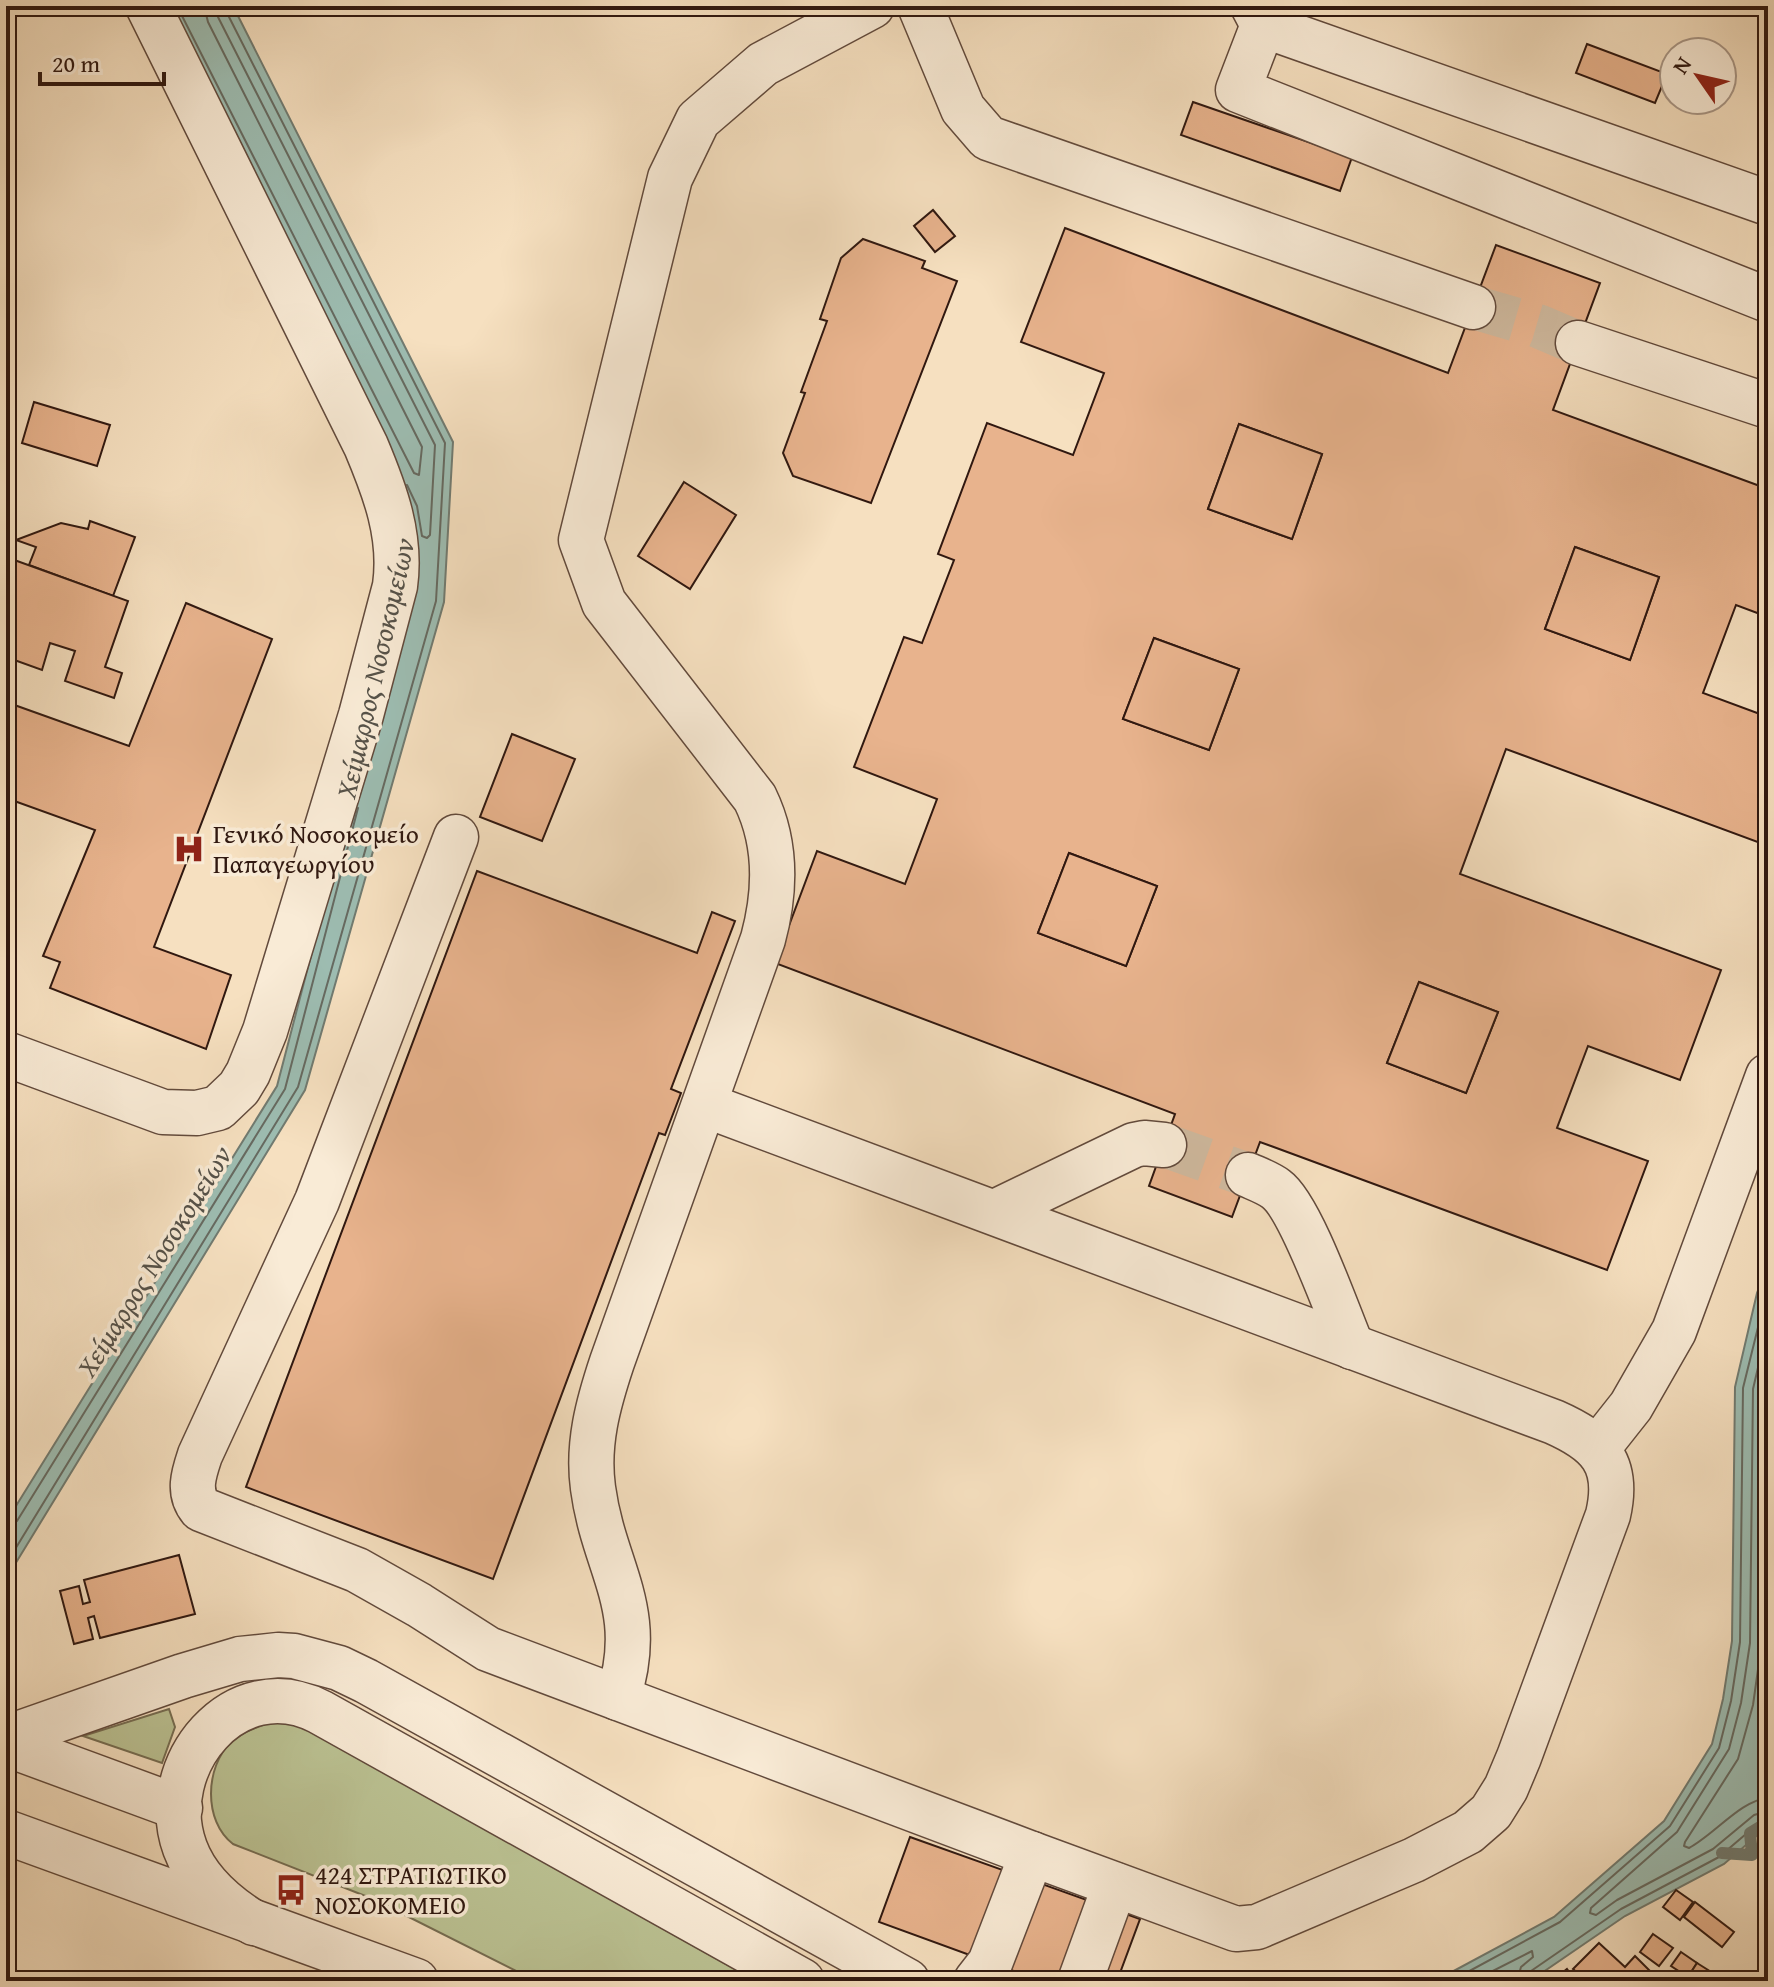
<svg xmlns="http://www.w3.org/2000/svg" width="1774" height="1987" font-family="'Gentium Book Plus',serif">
<rect width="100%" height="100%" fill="#f6e0c0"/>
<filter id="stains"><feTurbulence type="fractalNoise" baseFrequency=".0025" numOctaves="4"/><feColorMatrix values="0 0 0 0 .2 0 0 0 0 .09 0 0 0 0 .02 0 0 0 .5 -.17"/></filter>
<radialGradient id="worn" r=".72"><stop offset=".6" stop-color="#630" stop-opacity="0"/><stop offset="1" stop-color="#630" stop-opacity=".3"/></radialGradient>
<g fill="#bbc293" stroke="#766d52" stroke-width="2">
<polygon points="169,1709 175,1727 162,1763 83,1736"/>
<path d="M270 1722 301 1725 756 1981H536L373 1899 233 1844C203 1821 205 1767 231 1742 242 1732 256 1728 270 1722Z"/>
</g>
<g fill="#9dbdb2" stroke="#717b71" stroke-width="2">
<polygon points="143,6 233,6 453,442 444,602 305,1090 6,1579 6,1522 277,1086 410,576"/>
<polygon points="1768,1264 1768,1826 1724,1864 1625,1916 1530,1981 1435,1981 1554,1917 1664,1821 1712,1744 1723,1699 1732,1641 1735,1387 1757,1293"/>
</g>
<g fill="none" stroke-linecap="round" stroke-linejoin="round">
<g stroke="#666a61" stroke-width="2">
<polyline points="177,6 414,473 419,475 422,447 208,22 204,6"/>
<polyline points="216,6 218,17 435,445 430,535 427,538 422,536 417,506 407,485"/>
<polyline points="1768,1325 1753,1389 1750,1643 1741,1703 1729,1749 1677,1832 1591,1908 1590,1913 1596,1915 1617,1900 1713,1849 1754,1815 1768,1811"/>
<path d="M1768 1378 1765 1391 1762 1641 1753 1705 1738 1759 1685 1842 1684 1846 1689 1848C1714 1835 1741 1800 1768 1798"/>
<polyline points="6,1525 17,1521 285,1089 358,808"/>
<polyline points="6,1564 298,1087 436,601 445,443 227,13 226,6"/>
<polyline points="1451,1981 1560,1922 1670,1826 1719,1748 1731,1701 1740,1642 1743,1388 1768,1287"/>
<polyline points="1473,1981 1532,1951 1533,1957 1521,1967 1517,1981"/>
<polyline points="1527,1981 1531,1971 1621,1909 1719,1857 1760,1822 1768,1821"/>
</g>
<polyline stroke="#717b71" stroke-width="12" points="1722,1853 1752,1855 1750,1833 1768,1822"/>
</g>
<g fill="#e8b38d" stroke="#301810" stroke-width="2" fill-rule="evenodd">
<polygon points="1587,44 1667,74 1655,103 1576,73"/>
<polygon points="1193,102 1352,157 1340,191 1181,135"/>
<polygon points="933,210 955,236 935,252 914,226"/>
<path d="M1065 228 1448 373 1496 245 1600 283 1553 410 1768 489V617L1736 605 1703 693 1768 717V830L1763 844 1506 749 1460 874 1721 970 1680 1080 1588 1046 1557 1128 1648 1161 1607 1270 1260 1142 1232 1217 1149 1186 1175 1114 775 963 817 851 905 884 937 799 854 767 904 637 922 643 954 560 938 554 987 423 1073 455 1104 373 1021 342ZM1239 424 1322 454 1292 539 1208 509ZM1575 547 1659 577 1630 660 1545 629ZM1154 638 1239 669 1209 750 1123 719ZM1069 853 1157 886 1126 966 1038 933ZM1419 982 1498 1012 1466 1093 1387 1063Z"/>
<polygon points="863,239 925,261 922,268 957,281 871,503 793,476 783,453 805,393 801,392 827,321 820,319 841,258"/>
<polygon points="34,402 110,425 97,466 22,443"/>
<polygon points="1239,424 1322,454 1292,539 1208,509"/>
<polygon points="684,482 736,515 690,589 638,556"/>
<polygon points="90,521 135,537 113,596 29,565 36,547 16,540 61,523 88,529"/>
<polygon points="1575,547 1659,577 1630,660 1545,629"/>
<polygon points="6,557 128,601 105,667 122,673 114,698 65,681 75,651 50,643 42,670 6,657"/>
<polygon points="186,603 272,639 154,947 231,975 206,1049 50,988 60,962 43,956 95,830 6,798 6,702 129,746"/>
<polygon points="1154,638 1239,669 1209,750 1123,719"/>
<polygon points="512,734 575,759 542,841 480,817"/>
<polygon points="1069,853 1157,886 1126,966 1038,933"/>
<polygon points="477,871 697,953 712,912 735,921 671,1089 681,1093 665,1135 659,1133 493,1579 246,1487"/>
<polygon points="1419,982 1498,1012 1466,1093 1387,1063"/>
<polygon points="179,1555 195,1614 100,1638 94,1616 88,1618 93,1639 74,1644 60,1591 79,1586 83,1604 90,1602 84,1580"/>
<polygon points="910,1837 1140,1919 1117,1981 1041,1981 879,1922"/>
<polygon points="1676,1890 1693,1902 1680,1920 1663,1907"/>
<polygon points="1695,1902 1734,1932 1722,1947 1684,1917"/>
<polygon points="1653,1934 1673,1948 1659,1966 1640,1952"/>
<polygon points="1599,1943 1625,1967 1635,1956 1659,1980 1586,1981 1573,1969"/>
<polygon points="1681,1952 1697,1963 1688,1977 1671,1966"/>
<polygon points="1697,1963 1716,1975 1712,1981 1693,1981 1688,1977"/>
<polygon points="1567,1969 1576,1981 1552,1981"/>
</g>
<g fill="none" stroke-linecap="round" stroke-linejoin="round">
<g stroke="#ceb89d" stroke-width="44" stroke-dasharray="44 22" stroke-linecap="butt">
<polyline points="1473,307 1538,326 1578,343"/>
<polyline points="1164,1145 1248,1175"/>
</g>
<defs>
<g id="minor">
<polyline points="920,6 963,109 988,138 1473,307"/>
<polyline points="1253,6 1263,25 1768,203"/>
<polyline points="1263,25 1238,90 1768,300"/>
<polyline points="1578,343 1768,406"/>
<path d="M456 837 317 1201 200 1455C194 1473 187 1492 201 1509L357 1570 419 1605 488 1649 1032 1854 1236 1929 1257 1927 1414 1860 1468 1832 1491 1812 1506 1788 1519 1757 1608 1515C1620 1463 1599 1442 1554 1422L705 1105"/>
<path d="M6 1054 163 1112 197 1113 218 1108 239 1088 248 1073 265 1031 361 715 395 586C402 536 385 491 366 446L148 6"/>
<path d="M1248 1175C1257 1179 1268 1183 1276 1189 1301 1207 1338 1314 1352 1347"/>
<polyline points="995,1212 1134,1145 1144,1143 1164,1145"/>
<polyline points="1597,1449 1631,1406 1674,1331 1768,1076"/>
<path d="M618 1698C647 1608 604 1570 593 1488 587 1444 598 1404 612 1362L763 939C776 891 777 843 755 798L604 603 581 540 670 178 698 120 763 64 872 6"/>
<polyline points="6,1738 183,1676 240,1659 278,1655 294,1656 339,1668 366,1681 907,1981"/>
<polyline points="6,1744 180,1808"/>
<polyline points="6,1832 416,1981"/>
<path d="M254 1923C225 1905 197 1881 185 1848 155 1766 235 1668 320 1712L802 1981"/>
<polyline points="976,1981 990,1963 1032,1854"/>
<polyline points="1080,1981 1115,1885"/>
</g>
</defs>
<use href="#minor" stroke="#624a3c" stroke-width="47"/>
<use href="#minor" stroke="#f9ebd6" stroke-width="44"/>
</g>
<defs>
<symbol id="hospital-bare" viewBox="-9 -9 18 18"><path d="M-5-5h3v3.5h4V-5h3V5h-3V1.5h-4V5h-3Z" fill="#8f2418" stroke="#f9ebd6" stroke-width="2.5" paint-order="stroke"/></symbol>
<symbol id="bus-bare" viewBox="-9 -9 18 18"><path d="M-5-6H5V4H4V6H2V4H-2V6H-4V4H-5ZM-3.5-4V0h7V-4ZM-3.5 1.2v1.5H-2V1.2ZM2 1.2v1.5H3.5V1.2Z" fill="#8f2418" stroke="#f9ebd6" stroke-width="2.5" paint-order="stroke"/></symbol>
</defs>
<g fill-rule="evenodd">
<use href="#hospital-bare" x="167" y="827" width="44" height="44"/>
<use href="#bus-bare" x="269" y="1868" width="44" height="44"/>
</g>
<g text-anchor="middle" stroke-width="7" stroke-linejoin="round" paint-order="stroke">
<g font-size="26" fill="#301810" stroke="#f9ebd6" text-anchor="start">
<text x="213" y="843">Γενικό Νοσοκομείο<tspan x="213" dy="30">Παπαγεωργίου</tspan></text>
<text x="315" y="1884">424 ΣΤΡΑΤΙΩΤΙΚΟ<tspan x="315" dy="30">ΝΟΣΟΚΟΜΕΙΟ</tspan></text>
</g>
<g font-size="28" font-style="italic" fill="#565249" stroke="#f9ebd6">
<text transform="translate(375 668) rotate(-77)" y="10">Χείμαρρος Νοσοκομείων</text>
<text transform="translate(154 1261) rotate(-58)" y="10">Χείμαρρος Νοσοκομείων</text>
</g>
</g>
<rect width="1774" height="1987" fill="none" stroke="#f6e0c0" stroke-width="32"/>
<rect x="8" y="8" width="1758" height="1971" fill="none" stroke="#301810" stroke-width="4"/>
<rect x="16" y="16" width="1742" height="1955" fill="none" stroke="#301810" stroke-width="2"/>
<g transform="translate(1698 76) rotate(304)"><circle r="38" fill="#f9ebd6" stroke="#a99787" stroke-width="2"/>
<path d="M0-6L14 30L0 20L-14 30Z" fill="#8f2418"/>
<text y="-12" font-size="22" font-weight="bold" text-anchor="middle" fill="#301810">N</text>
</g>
<path d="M40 72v12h124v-12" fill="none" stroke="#301810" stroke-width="4"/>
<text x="52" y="72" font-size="24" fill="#301810" stroke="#f9ebd6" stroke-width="6" paint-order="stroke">20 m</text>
<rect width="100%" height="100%" filter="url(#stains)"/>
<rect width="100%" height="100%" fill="url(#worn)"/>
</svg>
